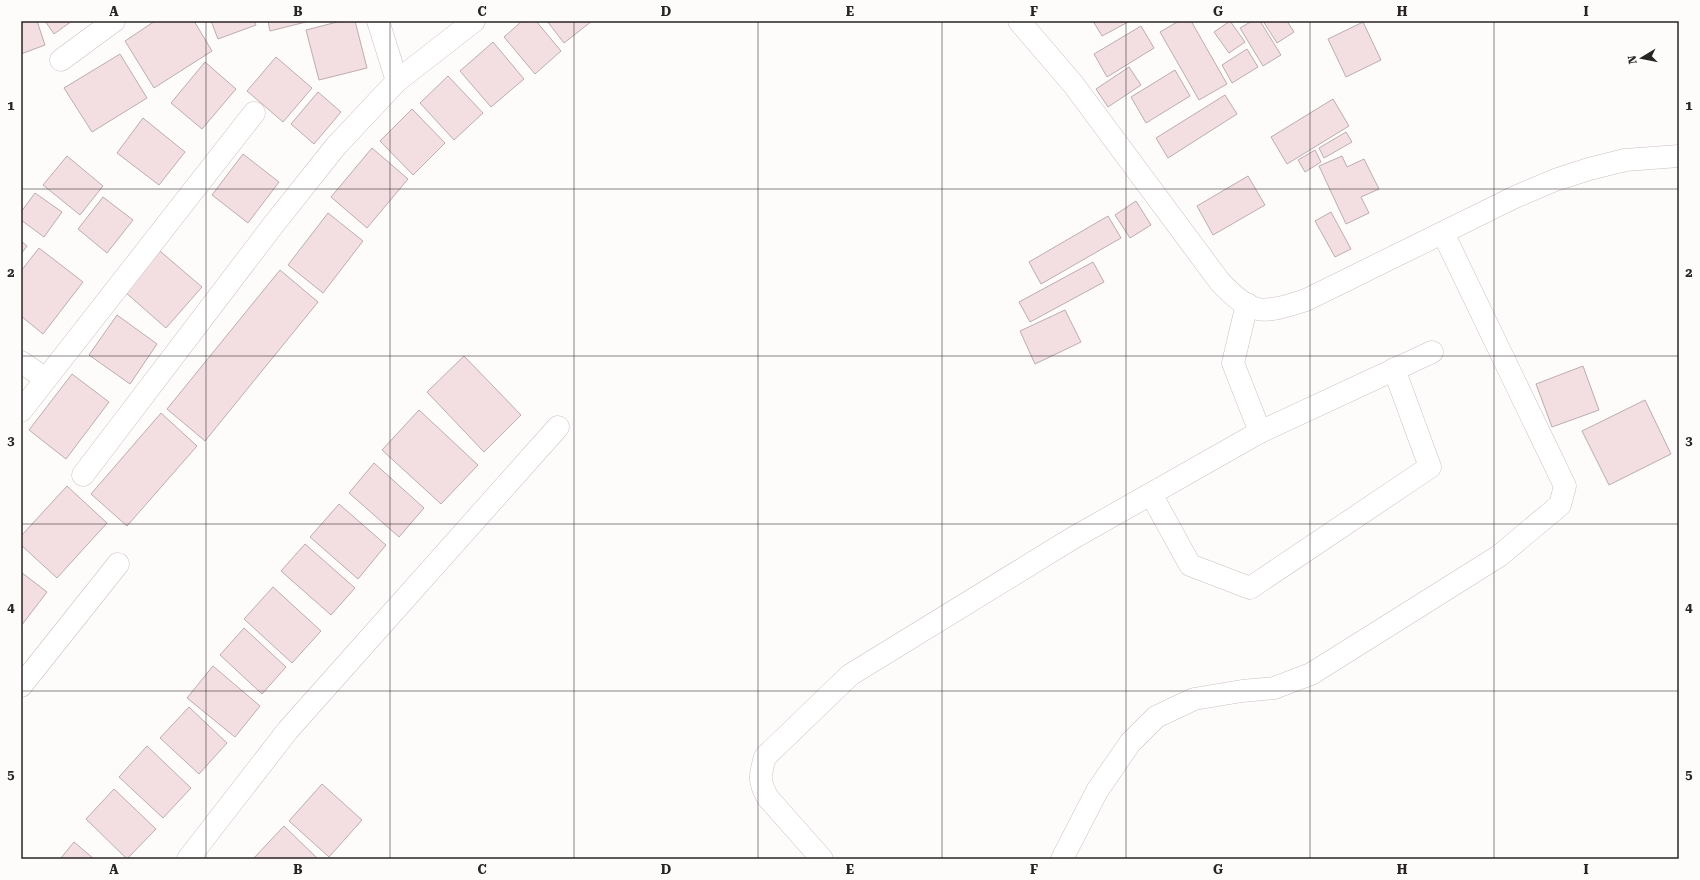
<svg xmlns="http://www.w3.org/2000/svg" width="1700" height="880" font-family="'Roboto Serif',serif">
<rect width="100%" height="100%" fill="#fefbfb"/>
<g fill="#f3dee2" stroke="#bbadb0">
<polygon points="21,21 37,21 45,45 21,54"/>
<polygon points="45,21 72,21 54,34"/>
<polygon points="155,21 194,21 212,51 154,88 125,41"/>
<polygon points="211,21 254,21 256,25 218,39"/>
<polygon points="268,21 306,21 306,22 270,31"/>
<polygon points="341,21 355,21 367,68 319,80 306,30"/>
<polygon points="522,21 536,21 561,51 535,74 504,37"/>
<polygon points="547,21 592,21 564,43"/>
<polygon points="1093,21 1130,21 1102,36"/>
<polygon points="1179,21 1191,21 1227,84 1199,100 1160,32"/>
<polygon points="1230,21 1245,42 1229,53 1214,32"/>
<polygon points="1252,21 1260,21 1281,55 1263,66 1240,28"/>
<polygon points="1263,21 1287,21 1294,32 1277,43"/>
<polygon points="1363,22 1381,60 1346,77 1328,39"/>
<polygon points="1141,26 1154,48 1107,77 1094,54"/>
<polygon points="493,42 524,79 491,107 460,71"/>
<polygon points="1247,49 1258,67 1232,83 1222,65"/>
<polygon points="120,54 147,98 92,132 64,88"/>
<polygon points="276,57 312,88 283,122 247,91"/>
<polygon points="205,62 236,89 202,129 171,103"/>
<polygon points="1129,67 1141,85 1108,107 1096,89"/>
<polygon points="1175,70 1190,96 1146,123 1131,97"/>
<polygon points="448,76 483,113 454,140 420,103"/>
<polygon points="318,92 341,112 314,144 291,124"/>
<polygon points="1225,95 1237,114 1168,158 1156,138"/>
<polygon points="1333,99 1349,126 1287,164 1271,137"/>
<polygon points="412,109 445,143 413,175 380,141"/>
<polygon points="143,118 185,152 159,185 117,153"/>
<polygon points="1346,132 1352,142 1324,158 1319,148"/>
<polygon points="372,148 408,179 367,228 331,197"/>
<polygon points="1315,150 1321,162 1305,172 1298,160"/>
<polygon points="243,154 279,182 248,223 212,195"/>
<polygon points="67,156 103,186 80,215 43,185"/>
<polygon points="1342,156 1347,167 1364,159 1379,189 1361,197 1369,213 1346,224 1319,166"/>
<polygon points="1248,176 1265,205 1213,235 1197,206"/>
<polygon points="35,193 62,212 44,237 21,220 21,212"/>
<polygon points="103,197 133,220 107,253 78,229"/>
<polygon points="1136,201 1151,225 1130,238 1115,215"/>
<polygon points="1331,212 1351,249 1335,257 1315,221"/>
<polygon points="328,213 363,241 323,293 288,265"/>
<polygon points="1108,216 1121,238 1041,284 1029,262"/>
<polygon points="21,241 27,246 21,254"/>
<polygon points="39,248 83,282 43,334 21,316 21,271"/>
<polygon points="160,251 202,287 166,328 125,292"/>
<polygon points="1093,262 1104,282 1030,322 1019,302"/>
<polygon points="280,270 318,302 205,441 167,409"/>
<polygon points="1065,310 1081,342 1035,364 1020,331"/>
<polygon points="117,315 157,344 130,384 89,355"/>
<polygon points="464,356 521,415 484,452 427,392"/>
<polygon points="1583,366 1599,410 1552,427 1536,384"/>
<polygon points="72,374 109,402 66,459 29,430"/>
<polygon points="1645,400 1671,454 1609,485 1582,431"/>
<polygon points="419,410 478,465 441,504 382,450"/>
<polygon points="161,413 197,446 127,526 91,494"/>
<polygon points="374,463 424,508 399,537 349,493"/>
<polygon points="67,486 107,523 57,578 21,545 21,536"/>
<polygon points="339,504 386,545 358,579 310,537"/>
<polygon points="305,544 355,588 331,615 281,571"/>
<polygon points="21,572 47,592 21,626"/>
<polygon points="273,587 321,631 292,663 244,619"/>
<polygon points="244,628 286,667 262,694 220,655"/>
<polygon points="213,666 260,706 235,737 187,698"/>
<polygon points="189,707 227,743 199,774 160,738"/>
<polygon points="147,746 191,788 163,818 119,777"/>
<polygon points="322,784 362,820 329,857 289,821"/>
<polygon points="114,789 156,829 127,859 86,819"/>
<polygon points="284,826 318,859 253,859"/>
<polygon points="74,842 94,859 60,859"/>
</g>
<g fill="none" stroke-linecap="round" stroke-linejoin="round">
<defs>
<g id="street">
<polyline points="378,21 397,81"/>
<path d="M1019 21 1073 84 1220 282C1230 292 1243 306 1258 309 1272 312 1293 304 1306 300L1515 197 1555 180 1589 169 1625 160 1679 156"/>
<polyline points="61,60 114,21"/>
<polyline points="1247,304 1233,363 1260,432"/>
<polyline points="21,362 46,379"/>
<polyline points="21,411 254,113"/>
<polyline points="83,475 274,224 336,146 397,81 474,21"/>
<polyline points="1151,494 1190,565 1250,588 1430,467 1394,369"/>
<polyline points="21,686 118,564"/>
<polyline points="188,859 288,730 558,427"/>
<path d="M822 859 768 798C758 781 760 775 765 757L850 675 1073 538 1260 432 1432 352"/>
<polyline points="1062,859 1097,791 1130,743 1156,717 1194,699 1242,691 1274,688 1311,674 1499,556 1560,505 1565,486 1443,233"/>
</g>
</defs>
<use href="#street" stroke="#cec0c3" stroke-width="23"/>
<use href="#street" stroke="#fff" stroke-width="22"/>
</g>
<path fill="none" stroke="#282324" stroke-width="1" stroke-opacity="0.55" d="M206 21V859M390 21V859M574 21V859M758 21V859M942 21V859M1126 21V859M1310 21V859M1494 21V859M21 189H1679M21 356H1679M21 524H1679M21 691H1679"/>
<rect width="1700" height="880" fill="none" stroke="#fefbfb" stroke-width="44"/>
<g transform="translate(1642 58) rotate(260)" stroke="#fefbfb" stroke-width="3" paint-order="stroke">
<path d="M0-3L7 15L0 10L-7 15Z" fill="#282324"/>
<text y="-6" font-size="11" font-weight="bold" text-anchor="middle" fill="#282324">N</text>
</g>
<rect x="22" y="22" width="1656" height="836" fill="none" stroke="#282324" stroke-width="1.5"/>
<g font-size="13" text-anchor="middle" font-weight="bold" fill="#282324">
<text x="114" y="16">A</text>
<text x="298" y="16">B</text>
<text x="482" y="16">C</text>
<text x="666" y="16">D</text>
<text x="850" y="16">E</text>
<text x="1034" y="16">F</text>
<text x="1218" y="16">G</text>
<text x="1402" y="16">H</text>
<text x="1586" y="16">I</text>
<text x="11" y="110">1</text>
<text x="1689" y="110">1</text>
<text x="11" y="277">2</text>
<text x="1689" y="277">2</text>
<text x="11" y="445">3</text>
<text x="1689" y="445">3</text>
<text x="11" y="612">4</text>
<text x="1689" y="612">4</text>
<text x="11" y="779">5</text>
<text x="1689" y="779">5</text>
<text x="114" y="874">A</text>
<text x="298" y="874">B</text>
<text x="482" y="874">C</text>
<text x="666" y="874">D</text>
<text x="850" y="874">E</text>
<text x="1034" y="874">F</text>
<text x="1218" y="874">G</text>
<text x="1402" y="874">H</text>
<text x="1586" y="874">I</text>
</g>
</svg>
